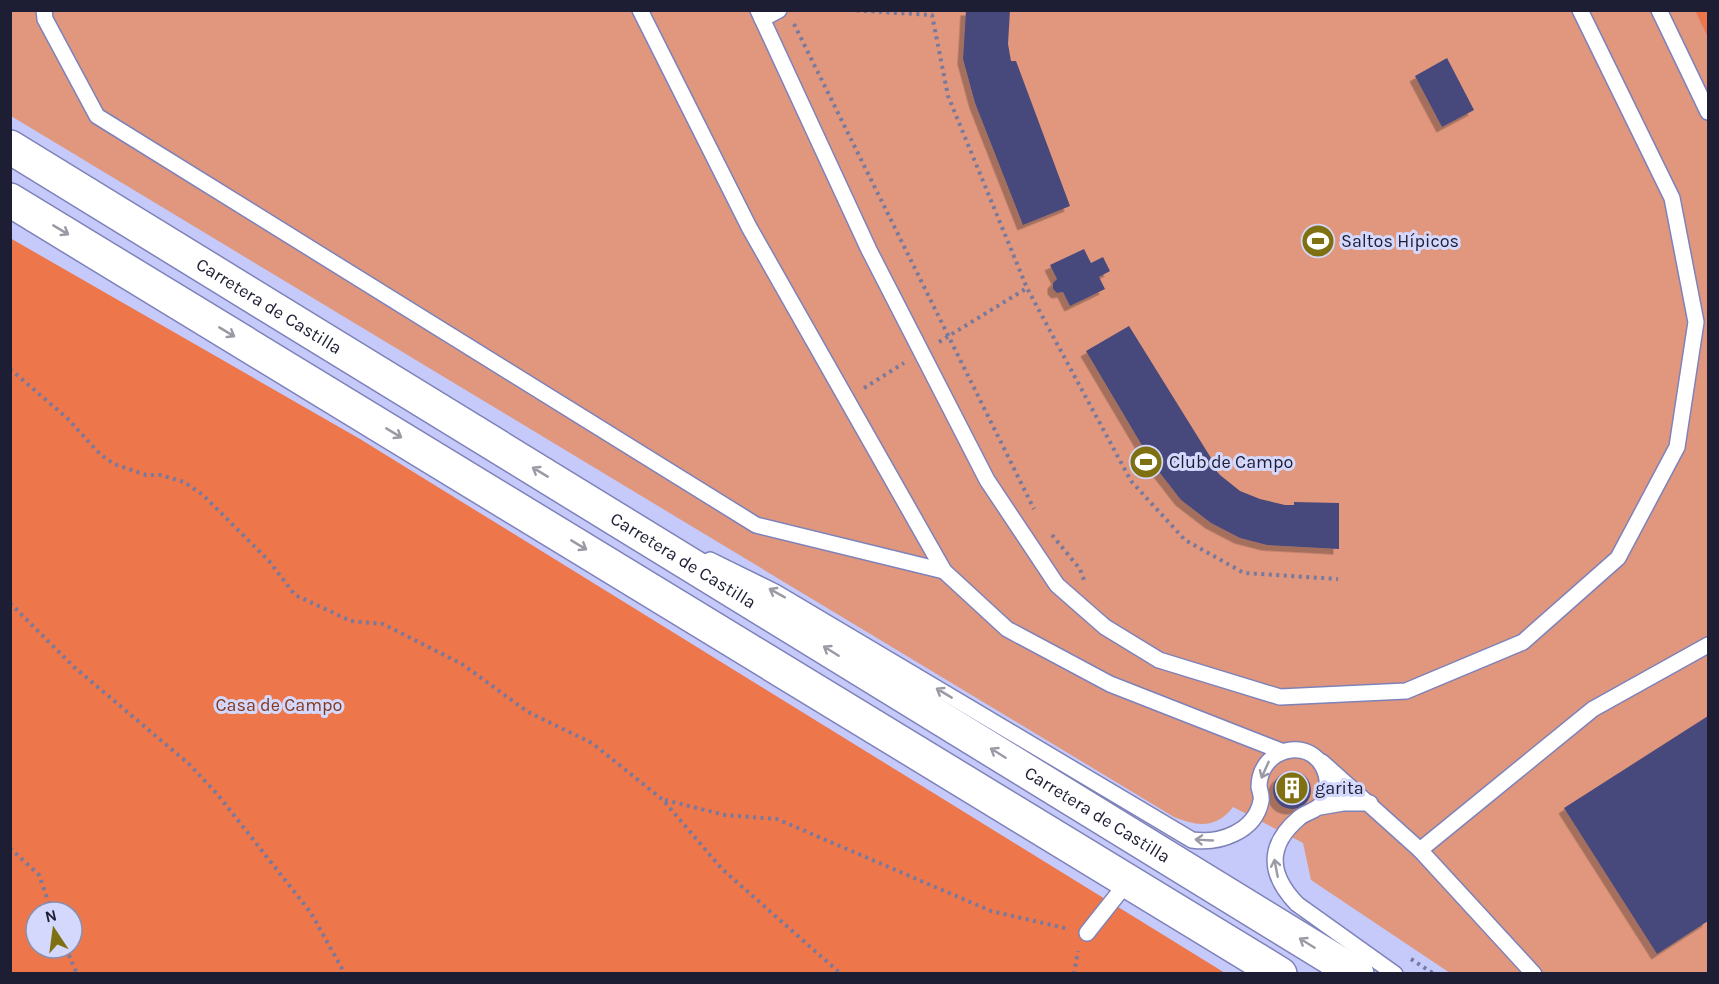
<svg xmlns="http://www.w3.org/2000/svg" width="1719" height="984" font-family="Karla,sans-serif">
<defs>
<filter id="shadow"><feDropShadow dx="-5.5" dy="5.5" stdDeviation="0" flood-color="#0004"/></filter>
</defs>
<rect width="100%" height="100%" fill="#c5cafa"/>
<path fill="#e0977d" d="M10 11H1695L1708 38V973H1450L1311 880 1303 843 1233 807C1217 828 1198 827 1174 817L11 116Z"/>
<g fill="#ed764b" fill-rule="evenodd">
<polygon points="1695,11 1708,11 1708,38"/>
<path d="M10 238 360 439 1225 973H11ZM36 912H72V948H36Z"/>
</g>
<g fill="#47497b" filter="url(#shadow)">
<polygon points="966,10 1010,10 1008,44 1011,61 1016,61 1070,206 1023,225 975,103 963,59"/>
<polygon points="1447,58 1474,110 1442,127 1415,76"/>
<polygon points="1084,249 1091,263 1103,257 1110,271 1099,277 1105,289 1070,306 1063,292 1057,293 1053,289 1053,283 1057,279 1050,265"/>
<polygon points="1129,326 1211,458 1209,462 1220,475 1240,491 1260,499 1285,505 1294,505 1294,502 1339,503 1339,549 1267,545 1240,538 1211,523 1181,500 1153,464 1086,351"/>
<polygon points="1708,716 1708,921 1657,954 1564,808"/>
<circle cx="1292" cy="790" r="19"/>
</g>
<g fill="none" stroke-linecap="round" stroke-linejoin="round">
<defs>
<g id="service">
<polyline points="44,10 45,19 97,116 756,525 944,571"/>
<polyline points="640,10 749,227 944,571 1007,629 1110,684 1281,751"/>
<polyline points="758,10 869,250 987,480 1057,585 1105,627 1159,660 1280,697 1406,691 1523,642 1618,558 1677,447 1696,322 1672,198 1580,10"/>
<polyline points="1659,10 1708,112"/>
<polyline points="762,19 779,10"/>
<path d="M710 560 775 592 1192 840C1219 844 1255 832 1261 801 1262 797 1260 791 1259 787 1259 767 1273 752 1291 750 1321 747 1336 780 1322 803 1317 811 1306 812 1299 818 1266 846 1269 875 1297 904L1395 974"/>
<polyline points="1322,762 1420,850 1534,974"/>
<polyline points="1320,807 1343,803 1370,803"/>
<polyline points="1420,850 1593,709 1708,645"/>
<polyline points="1087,933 1129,880"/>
</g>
<g id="trunk">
<path id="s1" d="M10 147 1357 974"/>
<polyline points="10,200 1280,974"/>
</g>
</defs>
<use href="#service" stroke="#7e82b9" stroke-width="18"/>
<use href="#trunk" stroke="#7e82b9" stroke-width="36"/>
<g stroke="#777a9e" stroke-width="4" stroke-dasharray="3 4.5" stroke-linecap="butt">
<polyline points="849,10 932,15 948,96 1027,288 1131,481 1185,540 1244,573 1338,579"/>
<polyline points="794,24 1034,509"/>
<polyline points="939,342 1027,288"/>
<polyline points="10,369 67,418 100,454 114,464 146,475 160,475 184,482 203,495 269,561 295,595 351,621 383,624 462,664 528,712 592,743 663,800 722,869 841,974"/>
<polyline points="864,388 904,363"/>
<polyline points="1052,535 1080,569 1084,580"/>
<polyline points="10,603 74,667 189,764 218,795 311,913 345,974"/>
<polyline points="665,800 725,815 777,819 991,911 1069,929"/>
<polyline points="10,848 39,875 52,912"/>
<polyline points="66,948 77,974"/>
<polyline points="1411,959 1434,974"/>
<polyline points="1074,974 1078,951"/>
</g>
<use href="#service" stroke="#fff" stroke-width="15"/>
<use href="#trunk" stroke="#fff" stroke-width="33"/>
</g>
<defs><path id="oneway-shaft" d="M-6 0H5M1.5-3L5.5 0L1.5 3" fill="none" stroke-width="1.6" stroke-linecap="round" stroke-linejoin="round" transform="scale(1.5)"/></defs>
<g stroke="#999aa4">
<use href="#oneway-shaft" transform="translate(61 230) rotate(31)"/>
<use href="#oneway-shaft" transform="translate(227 332) rotate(31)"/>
<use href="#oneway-shaft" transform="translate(394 433) rotate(31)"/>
<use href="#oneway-shaft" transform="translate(540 472) rotate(-149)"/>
<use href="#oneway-shaft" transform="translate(579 545) rotate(31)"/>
<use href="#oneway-shaft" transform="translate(777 593) rotate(-151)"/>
<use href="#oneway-shaft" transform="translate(831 651) rotate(-148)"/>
<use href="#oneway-shaft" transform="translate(944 693) rotate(-149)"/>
<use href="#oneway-shaft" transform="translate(998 753) rotate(-148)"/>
<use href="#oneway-shaft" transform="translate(1265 770) rotate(114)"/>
<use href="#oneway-shaft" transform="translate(1204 840) rotate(-177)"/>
<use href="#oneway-shaft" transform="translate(1276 868) rotate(-101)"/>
<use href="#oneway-shaft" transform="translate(1307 943) rotate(-148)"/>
</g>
<defs>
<symbol id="stadium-disc" viewBox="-11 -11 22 22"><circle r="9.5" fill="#7f7111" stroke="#d4d8fd"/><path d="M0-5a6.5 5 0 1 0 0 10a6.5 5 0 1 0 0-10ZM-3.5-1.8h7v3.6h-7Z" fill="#fff"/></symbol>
<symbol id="building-disc" viewBox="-11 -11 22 22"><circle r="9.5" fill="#7f7111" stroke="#d4d8fd"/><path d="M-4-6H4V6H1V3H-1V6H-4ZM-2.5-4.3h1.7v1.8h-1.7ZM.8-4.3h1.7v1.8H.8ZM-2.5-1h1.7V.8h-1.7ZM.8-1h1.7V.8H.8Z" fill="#fff"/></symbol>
</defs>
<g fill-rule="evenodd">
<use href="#stadium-disc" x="1299" y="222" width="38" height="38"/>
<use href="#stadium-disc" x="1127" y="443" width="38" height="38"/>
<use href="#building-disc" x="1273" y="769" width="38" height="38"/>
</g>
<g text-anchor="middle" stroke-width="6" stroke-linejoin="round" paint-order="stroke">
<g font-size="18" fill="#1d1e34" stroke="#d4d8fd" text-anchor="start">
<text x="1341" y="247">Saltos Hípicos</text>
<text x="1169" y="468">Club de Campo</text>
<text x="1315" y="794">garita</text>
</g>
<g font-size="18" fill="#1d1e34" stroke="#d4d8fd">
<text dy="6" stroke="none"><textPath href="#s1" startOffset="304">Carretera de Castilla</textPath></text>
<text dy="6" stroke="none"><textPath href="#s1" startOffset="790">Carretera de Castilla</textPath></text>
<text dy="6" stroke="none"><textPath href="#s1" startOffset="1276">Carretera de Castilla</textPath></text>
</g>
<g font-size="18" fill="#84381b" stroke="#d4d8fd">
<text x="279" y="711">Casa de Campo</text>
</g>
</g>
<rect width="1719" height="984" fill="none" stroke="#1d1e34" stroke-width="24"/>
<g transform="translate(54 930) rotate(347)"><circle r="28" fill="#d4d8fd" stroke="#8b8ead" stroke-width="1.5"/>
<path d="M0-4.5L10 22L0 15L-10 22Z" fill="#7f7111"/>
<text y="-9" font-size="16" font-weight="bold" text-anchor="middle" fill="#1d1e34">N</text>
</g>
</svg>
